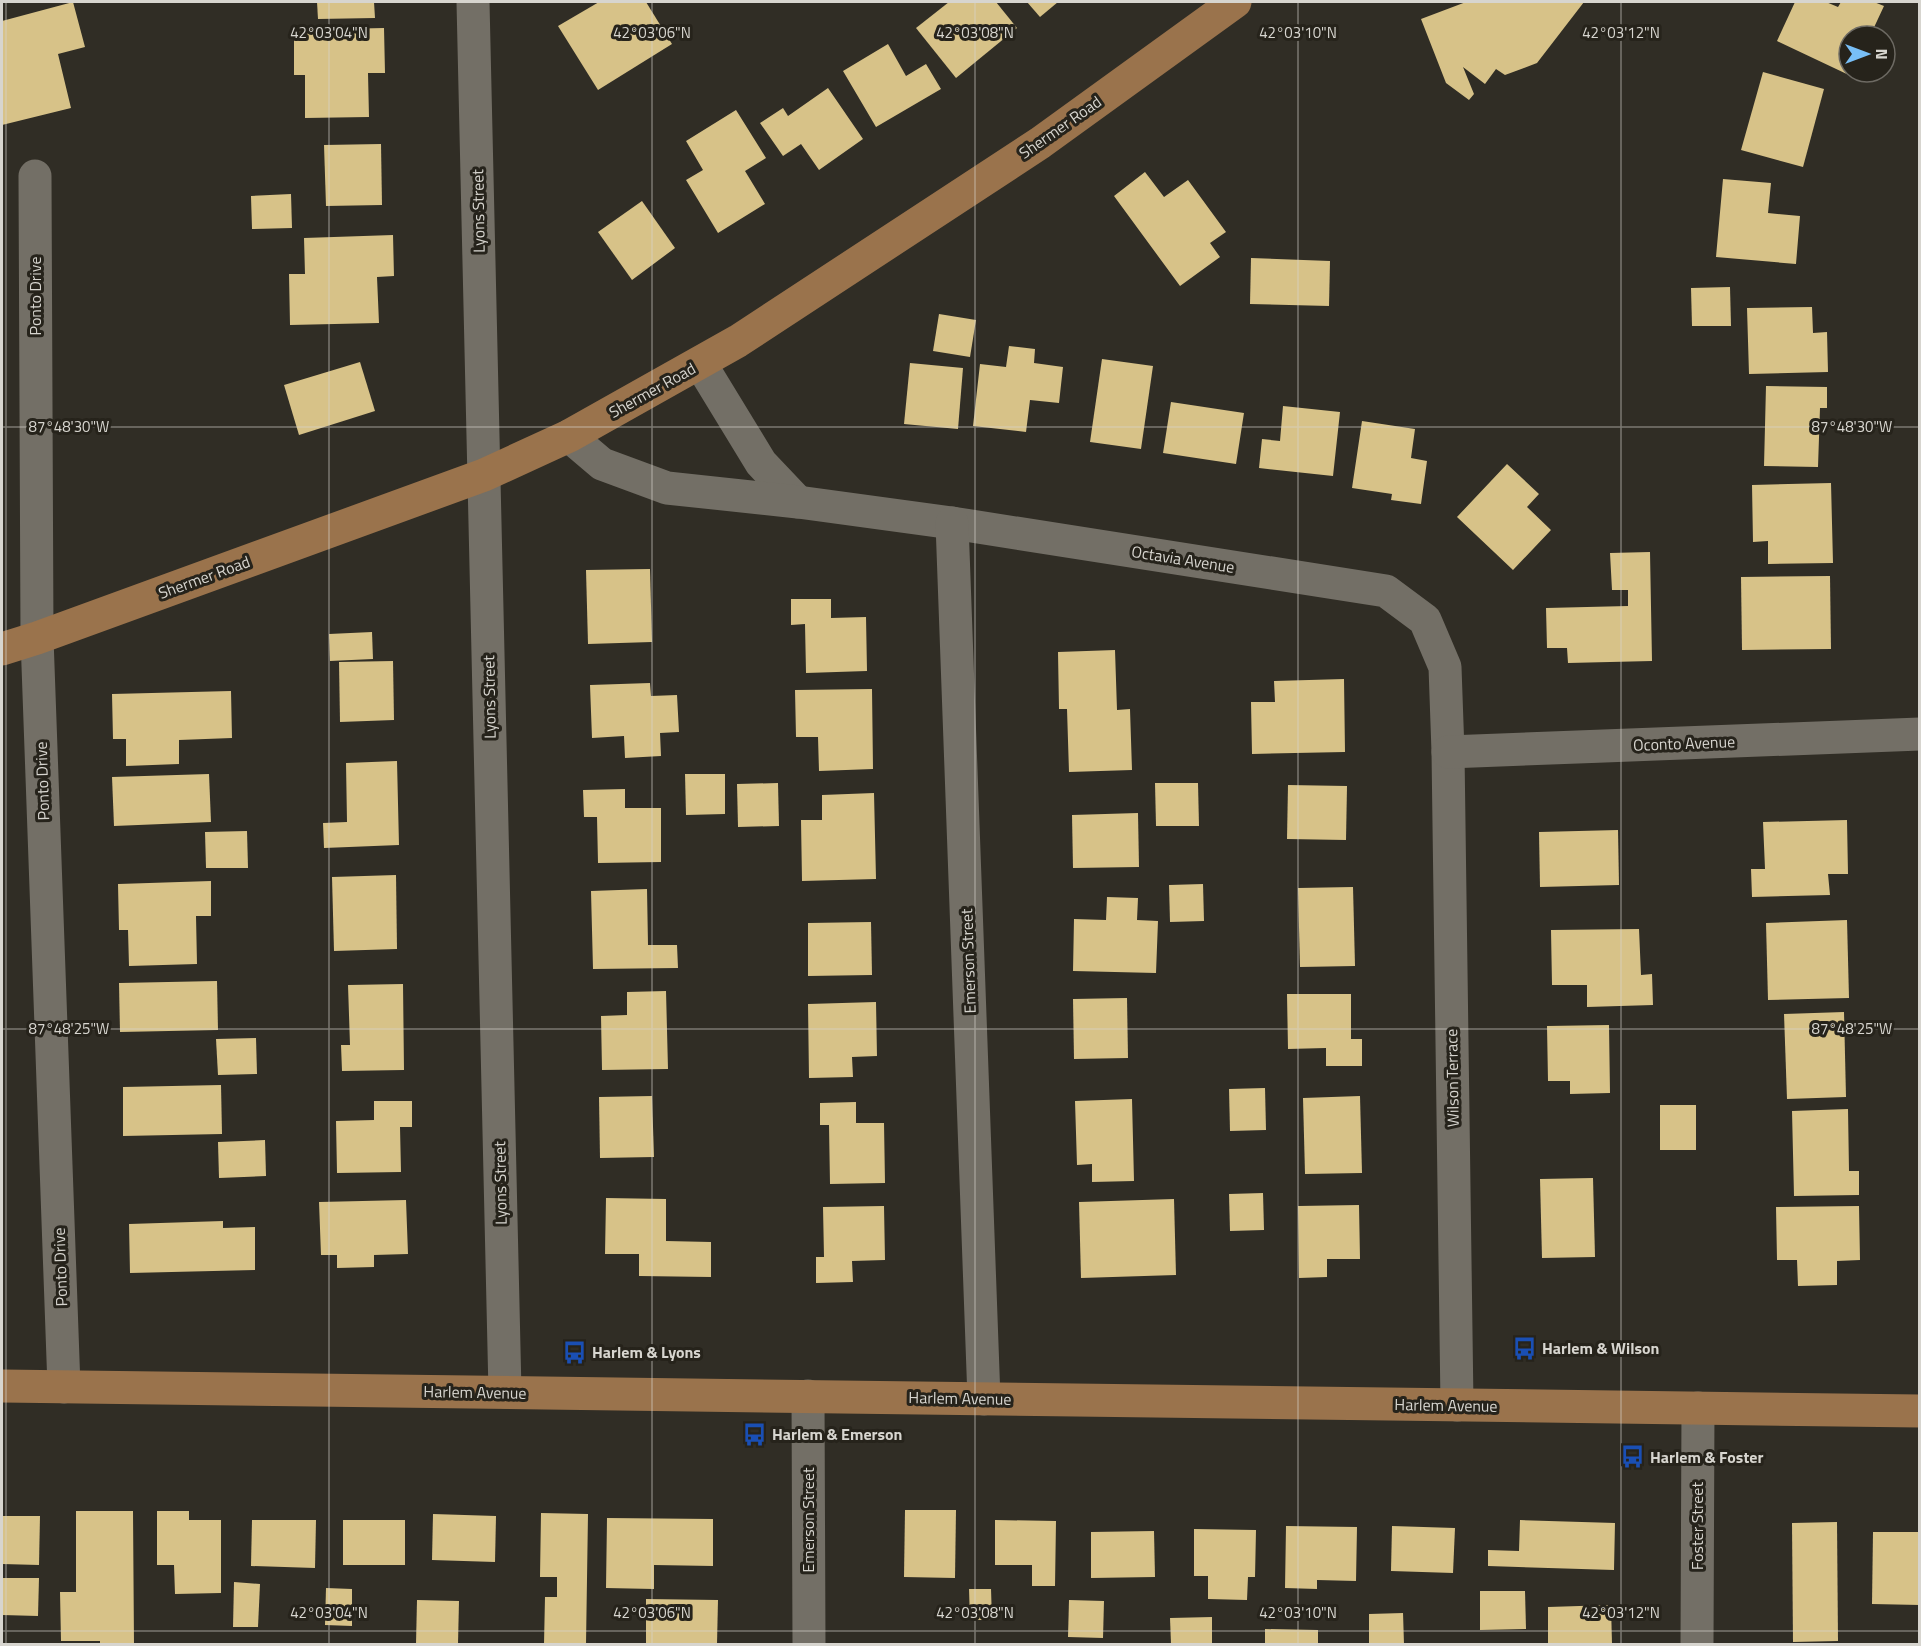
<svg xmlns="http://www.w3.org/2000/svg" width="1921" height="1646" font-family="'Titillium Web',sans-serif">
<rect width="100%" height="100%" fill="#302d25"/>
<g fill="#d7c288">
<polygon points="73,2 85,47 58,54 71,108 2,125 2,21"/>
<polygon points="317,2 374,2 375,18 318,19"/>
<polygon points="599,2 646,2 672,44 598,90 558,26"/>
<polygon points="949,2 996,2 1017,28 956,78 916,28"/>
<polygon points="1027,2 1058,2 1040,17"/>
<polygon points="1466,2 1584,2 1537,63 1505,75 1496,69 1485,84 1463,67 1474,94 1469,100 1446,83 1421,19"/>
<polygon points="1795,2 1826,2 1838,7 1841,2 1874,2 1884,6 1870,36 1849,36 1849,72 1853,72 1851,76 1777,41"/>
<polygon points="384,28 385,73 368,73 369,117 305,118 305,75 294,75 294,30"/>
<polygon points="888,44 906,76 926,64 941,89 876,127 843,71"/>
<polygon points="1763,72 1824,89 1803,167 1741,150"/>
<polygon points="828,88 863,139 819,170 801,144 783,156 760,123 783,108 788,116"/>
<polygon points="736,110 766,158 745,171 765,204 718,233 686,180 703,170 686,141"/>
<polygon points="381,144 382,205 326,206 324,145"/>
<polygon points="1145,172 1164,197 1188,180 1226,232 1210,243 1220,257 1180,286 1114,196"/>
<polygon points="1723,179 1771,183 1768,213 1800,216 1796,264 1716,257"/>
<polygon points="291,194 292,228 252,229 251,196"/>
<polygon points="642,201 675,248 632,280 598,232"/>
<polygon points="393,235 394,276 377,277 379,323 290,325 289,274 305,274 304,238"/>
<polygon points="1251,258 1330,261 1329,306 1250,304"/>
<polygon points="1730,287 1731,326 1692,326 1691,288"/>
<polygon points="1812,307 1813,333 1827,332 1828,372 1749,374 1747,308"/>
<polygon points="939,314 976,320 970,357 933,351"/>
<polygon points="1009,346 1035,349 1034,363 1063,367 1059,403 1030,400 1026,432 973,426 980,364 1006,367"/>
<polygon points="1102,359 1153,366 1141,449 1090,442"/>
<polygon points="360,362 375,411 299,435 284,385"/>
<polygon points="910,363 963,368 958,429 904,424"/>
<polygon points="1766,386 1827,387 1827,408 1820,408 1818,467 1764,466"/>
<polygon points="1171,402 1244,413 1236,464 1163,453"/>
<polygon points="1283,406 1340,412 1333,476 1259,468 1262,439 1280,441"/>
<polygon points="1362,421 1415,429 1411,458 1427,461 1421,504 1391,500 1392,494 1352,488"/>
<polygon points="1507,464 1539,494 1527,507 1551,530 1513,570 1457,517"/>
<polygon points="1831,483 1833,563 1768,564 1768,541 1753,542 1752,485"/>
<polygon points="1650,552 1652,661 1568,663 1567,648 1547,648 1546,608 1628,606 1628,590 1612,590 1610,553"/>
<polygon points="650,569 652,642 588,644 586,570"/>
<polygon points="1830,576 1831,649 1742,650 1741,577"/>
<polygon points="791,599 831,599 831,618 866,617 867,671 806,673 805,624 791,625"/>
<polygon points="372,632 373,659 330,661 329,634"/>
<polygon points="1115,650 1117,710 1130,709 1132,770 1069,772 1067,709 1059,709 1058,652"/>
<polygon points="393,661 394,720 340,722 339,662"/>
<polygon points="1344,679 1345,752 1252,754 1251,702 1275,702 1274,681"/>
<polygon points="650,683 651,696 677,695 679,732 660,733 661,756 625,758 624,736 592,738 590,685"/>
<polygon points="872,689 873,769 819,771 818,737 796,737 795,690"/>
<polygon points="231,691 232,738 179,740 179,764 126,766 126,739 113,739 112,694"/>
<polygon points="397,761 399,845 324,848 323,823 347,822 346,763"/>
<polygon points="209,774 211,822 114,826 112,777"/>
<polygon points="685,774 725,774 725,814 686,815"/>
<polygon points="778,783 779,826 738,827 737,784"/>
<polygon points="1155,783 1198,783 1199,826 1156,826"/>
<polygon points="1288,785 1347,786 1346,840 1287,839"/>
<polygon points="625,789 625,808 661,808 661,862 598,863 597,817 584,817 583,790"/>
<polygon points="874,793 876,879 802,881 801,820 822,820 822,795"/>
<polygon points="1138,813 1139,867 1073,868 1072,815"/>
<polygon points="1847,820 1848,874 1828,874 1830,895 1752,897 1751,869 1765,869 1763,822"/>
<polygon points="1618,830 1619,885 1540,887 1539,832"/>
<polygon points="247,831 248,868 206,868 205,832"/>
<polygon points="396,875 397,949 334,951 332,877"/>
<polygon points="211,881 211,916 196,916 197,964 129,966 128,930 119,930 118,884"/>
<polygon points="1203,884 1204,921 1170,922 1169,885"/>
<polygon points="1353,887 1355,966 1300,967 1298,888"/>
<polygon points="647,889 648,945 677,945 678,968 593,969 591,891"/>
<polygon points="1107,897 1138,898 1137,920 1158,921 1156,973 1073,971 1074,919 1106,920"/>
<polygon points="1847,920 1849,998 1768,1000 1766,923"/>
<polygon points="871,922 872,975 808,976 808,923"/>
<polygon points="1639,929 1641,975 1652,974 1653,1005 1587,1007 1587,985 1552,985 1551,930"/>
<polygon points="217,981 218,1030 120,1032 119,983"/>
<polygon points="403,984 404,1070 342,1071 341,1045 350,1045 348,985"/>
<polygon points="666,991 668,1069 602,1070 601,1016 627,1015 627,992"/>
<polygon points="1287,994 1351,994 1351,1039 1362,1039 1362,1066 1326,1066 1326,1048 1288,1049"/>
<polygon points="1127,998 1128,1058 1074,1059 1073,999"/>
<polygon points="876,1002 877,1056 852,1057 853,1077 809,1078 808,1004"/>
<polygon points="1844,1012 1846,1097 1787,1099 1784,1014"/>
<polygon points="1609,1025 1610,1093 1570,1094 1570,1081 1548,1081 1547,1026"/>
<polygon points="256,1038 257,1074 218,1075 216,1039"/>
<polygon points="221,1085 222,1134 123,1136 123,1087"/>
<polygon points="1265,1088 1266,1130 1230,1131 1229,1089"/>
<polygon points="652,1096 654,1157 600,1158 599,1097"/>
<polygon points="1360,1096 1362,1173 1305,1174 1303,1098"/>
<polygon points="1132,1099 1134,1181 1092,1182 1092,1164 1077,1165 1075,1101"/>
<polygon points="374,1101 412,1101 412,1127 400,1127 401,1172 337,1173 336,1121 374,1120"/>
<polygon points="856,1102 856,1123 884,1123 885,1183 830,1184 829,1125 820,1125 820,1103"/>
<rect x="1660" y="1105" width="36" height="45"/>
<polygon points="1848,1109 1849,1171 1859,1171 1859,1195 1794,1196 1792,1111"/>
<polygon points="265,1140 266,1176 219,1178 218,1142"/>
<polygon points="1593,1178 1595,1257 1542,1258 1540,1179"/>
<polygon points="1263,1193 1264,1230 1230,1231 1229,1194"/>
<polygon points="606,1198 666,1199 666,1241 711,1242 711,1277 639,1276 639,1254 605,1254"/>
<polygon points="1174,1199 1176,1275 1081,1278 1079,1202"/>
<polygon points="406,1200 408,1254 374,1255 374,1267 337,1268 337,1255 321,1255 319,1202"/>
<polygon points="1359,1205 1360,1259 1327,1259 1327,1277 1299,1278 1298,1206"/>
<polygon points="884,1206 885,1260 852,1261 853,1282 816,1283 816,1257 824,1257 823,1207"/>
<polygon points="1859,1206 1860,1260 1837,1261 1837,1285 1798,1286 1797,1260 1777,1260 1776,1207"/>
<polygon points="223,1221 223,1228 255,1227 255,1270 130,1273 129,1224"/>
<polygon points="905,1510 956,1510 955,1578 904,1577"/>
<polygon points="76,1511 133,1511 134,1644 100,1644 100,1641 61,1641 60,1592 76,1592"/>
<polygon points="157,1511 189,1511 189,1520 221,1520 221,1593 175,1594 174,1565 157,1565"/>
<polygon points="541,1513 588,1514 586,1644 544,1644 545,1597 557,1597 557,1577 540,1577"/>
<polygon points="433,1514 496,1516 495,1562 432,1560"/>
<polygon points="2,1516 40,1516 39,1565 2,1564"/>
<polygon points="607,1518 713,1519 713,1566 654,1565 654,1589 606,1588"/>
<polygon points="252,1520 316,1520 315,1568 251,1566"/>
<rect x="343" y="1520" width="62" height="45"/>
<polygon points="995,1520 1056,1521 1055,1586 1032,1586 1032,1565 995,1565"/>
<polygon points="1520,1520 1615,1523 1614,1570 1488,1566 1488,1550 1519,1551"/>
<polygon points="1837,1522 1838,1641 1793,1642 1792,1523"/>
<polygon points="1286,1526 1357,1527 1356,1581 1317,1580 1317,1589 1285,1588"/>
<polygon points="1392,1526 1455,1528 1453,1573 1391,1571"/>
<polygon points="1194,1529 1256,1530 1255,1577 1248,1577 1247,1600 1208,1599 1208,1576 1194,1576"/>
<polygon points="1154,1531 1155,1577 1091,1578 1091,1532"/>
<polygon points="1873,1532 1920,1532 1920,1605 1872,1604"/>
<polygon points="2,1578 39,1578 38,1616 2,1615"/>
<polygon points="234,1582 260,1584 258,1627 233,1627"/>
<polygon points="326,1588 352,1589 352,1626 325,1625"/>
<polygon points="969,1589 991,1589 992,1620 970,1620"/>
<polygon points="1480,1591 1525,1591 1526,1629 1480,1630"/>
<polygon points="646,1599 718,1600 717,1644 646,1644"/>
<polygon points="417,1600 459,1601 458,1644 416,1644"/>
<polygon points="1069,1600 1104,1601 1103,1638 1068,1637"/>
<polygon points="1611,1605 1612,1644 1548,1644 1548,1607"/>
<polygon points="1403,1613 1404,1644 1369,1644 1369,1614"/>
<polygon points="1212,1617 1212,1644 1171,1644 1170,1618"/>
<polygon points="1265,1629 1318,1630 1318,1644 1265,1644"/>
</g>
<g fill="none" stroke-linecap="round" stroke-linejoin="round">
<g stroke="#736f66" stroke-width="33">
<polyline points="473,2 505,1392"/>
<polyline points="35,176 37,638 64,1387"/>
<polyline points="700,363 761,463 798,502"/>
<polyline points="569,436 602,464 667,488 798,502 952,523 1386,591 1425,620 1445,667 1448,752 1457,1405"/>
<polyline points="952,523 984,1399"/>
<polyline points="1448,752 1920,734"/>
<polyline points="808,1396 809,1644"/>
<polyline points="1697,1644 1698,1408"/>
</g>
<g stroke="#9a734c" stroke-width="33">
<polyline points="2,649 37,638 484,475 569,436 738,341 1040,143 1235,2"/>
<polyline points="2,1386 1920,1411"/>
</g>
</g>
<path fill="none" stroke="#d7d5cf" stroke-width="1.5" stroke-opacity="0.45" d="M6 2V1644M329 2V1644M652 2V1644M975 2V1644M1298 2V1644M1621 2V1644M2 427H1920M2 1029H1920M2 1631H1920"/>
<defs>
<symbol id="bus-bare" viewBox="-9 -9 18 18"><path d="M-5-6H5V4H4V6H2V4H-2V6H-4V4H-5ZM-3.5-4V0h7V-4ZM-3.5 1.2v1.5H-2V1.2ZM2 1.2v1.5H3.5V1.2Z" fill="#1a4fb4" stroke="#26231b" stroke-width="2.5" paint-order="stroke"/></symbol>
</defs>
<g fill-rule="evenodd">
<use href="#bus-bare" x="1508" y="1332" width="33" height="33"/>
<use href="#bus-bare" x="558" y="1336" width="33" height="33"/>
<use href="#bus-bare" x="738" y="1418" width="33" height="33"/>
<use href="#bus-bare" x="1616" y="1440" width="33" height="33"/>
</g>
<g text-anchor="middle" stroke-width="6" stroke-linejoin="round" paint-order="stroke">
<g font-size="16" fill="#d7d5cf" stroke="#26231b">
<text transform="translate(1060 127) rotate(-35)" y="6">Shermer Road</text>
<text transform="translate(478 211) rotate(-91)" y="6">Lyons Street</text>
<text transform="translate(35 296) rotate(-90)" y="6">Ponto Drive</text>
<text transform="translate(652 390) rotate(-29)" y="6">Shermer Road</text>
<text transform="translate(1183 559) rotate(9)" y="6">Octavia Avenue</text>
<text transform="translate(204 577) rotate(-20)" y="6">Shermer Road</text>
<text transform="translate(489 697) rotate(-91)" y="6">Lyons Street</text>
<text transform="translate(1684 743) rotate(-2)" y="6">Oconto Avenue</text>
<text transform="translate(42 781) rotate(-92)" y="6">Ponto Drive</text>
<text transform="translate(968 961) rotate(-92)" y="6">Emerson Street</text>
<text transform="translate(1452 1078) rotate(-91)" y="6">Wilson Terrace</text>
<text transform="translate(500 1183) rotate(-91)" y="6">Lyons Street</text>
<text transform="translate(60 1267) rotate(-92)" y="6">Ponto Drive</text>
<text transform="translate(475 1392) rotate(1)" y="6">Harlem Avenue</text>
<text transform="translate(960 1398) rotate(1)" y="6">Harlem Avenue</text>
<text transform="translate(1446 1405) rotate(1)" y="6">Harlem Avenue</text>
<text transform="translate(808 1520) rotate(-90)" y="6">Emerson Street</text>
<text transform="translate(1697 1526) rotate(-90)" y="6">Foster Street</text>
</g>
<g font-size="16" font-weight="bold" fill="#d7d5cf" stroke="#26231b" text-anchor="start">
<text x="1542" y="1354">Harlem &amp; Wilson</text>
<text x="592" y="1358">Harlem &amp; Lyons</text>
<text x="772" y="1440">Harlem &amp; Emerson</text>
<text x="1650" y="1463">Harlem &amp; Foster</text>
</g>
</g>
<g font-size="15" text-anchor="middle" fill="#d7d5cf" stroke="#26231b" stroke-width="6" stroke-linejoin="round" paint-order="stroke">
<text x="329" y="38">42°03'04"N</text>
<text x="652" y="38">42°03'06"N</text>
<text x="975" y="38">42°03'08"N</text>
<text x="1298" y="38">42°03'10"N</text>
<text x="1621" y="38">42°03'12"N</text>
<text x="1852" y="432">87°48'30"W</text>
<text x="69" y="432">87°48'30"W</text>
<text x="1852" y="1034">87°48'25"W</text>
<text x="69" y="1034">87°48'25"W</text>
<text x="329" y="1618">42°03'04"N</text>
<text x="652" y="1618">42°03'06"N</text>
<text x="975" y="1618">42°03'08"N</text>
<text x="1298" y="1618">42°03'10"N</text>
<text x="1621" y="1618">42°03'12"N</text>
</g>
<rect width="1921" height="1646" fill="none" stroke="#d7d5cf" stroke-width="6"/>
<g transform="translate(1867 54) rotate(90)"><circle r="28" fill="#26231b" stroke="#6d6a63" stroke-width="1.5"/>
<path d="M0-4.5L10 22L0 15L-10 22Z" fill="#78bff7"/>
<text y="-9" font-size="16" font-weight="bold" text-anchor="middle" fill="#d7d5cf">N</text>
</g>
</svg>
